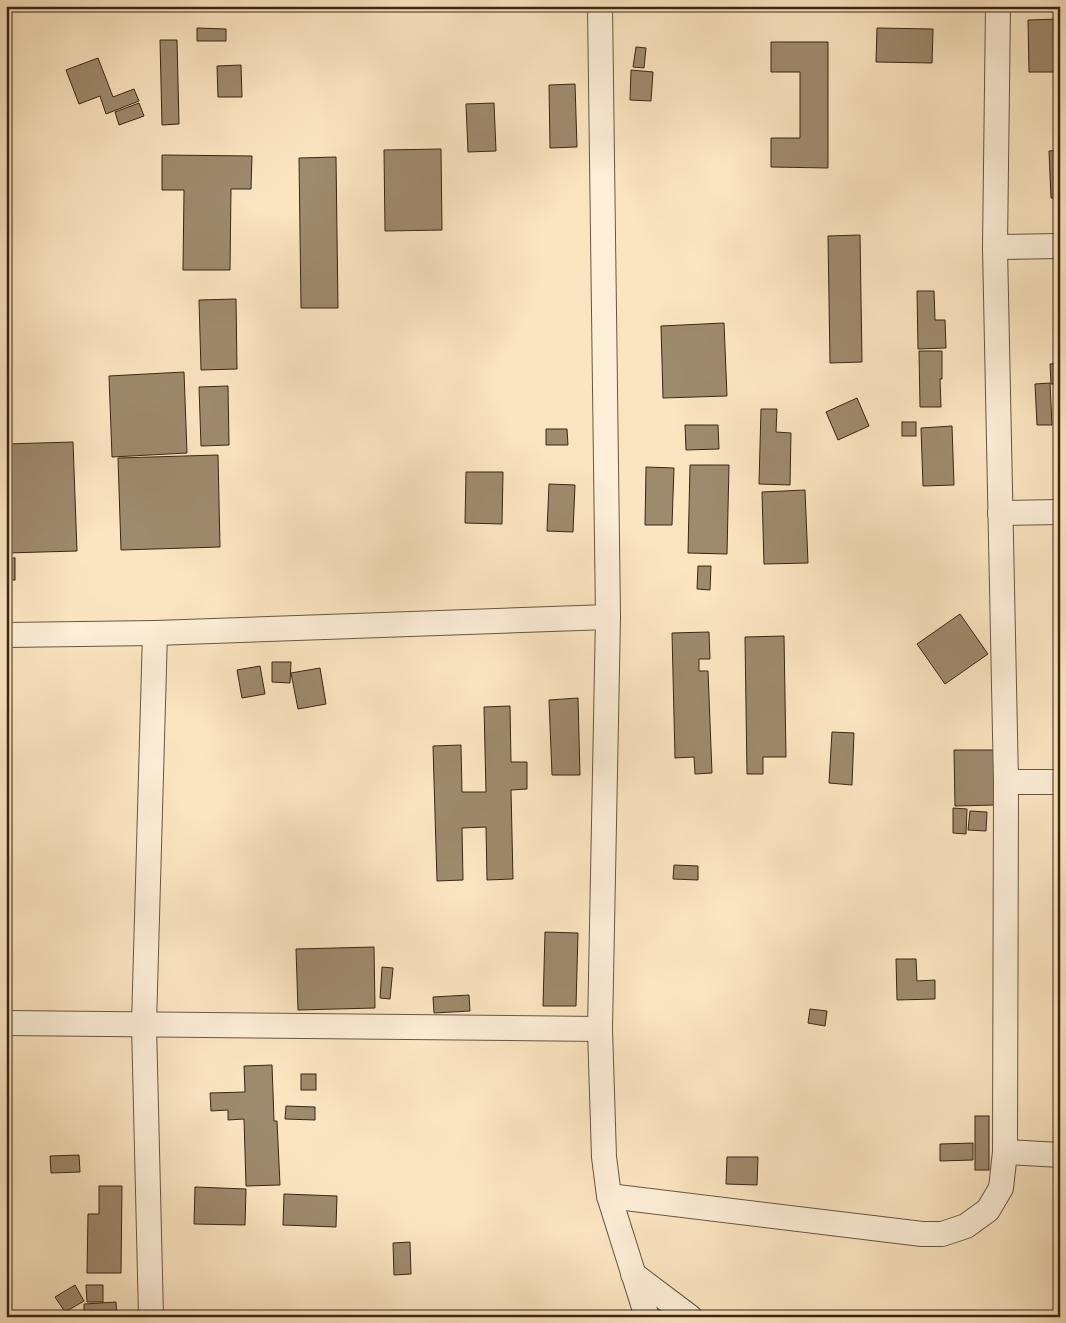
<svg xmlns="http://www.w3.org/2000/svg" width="1066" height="1323" font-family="'IM FELL Double Pica',serif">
<rect width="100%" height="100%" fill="#fbe5c1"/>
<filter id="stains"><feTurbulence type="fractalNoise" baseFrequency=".004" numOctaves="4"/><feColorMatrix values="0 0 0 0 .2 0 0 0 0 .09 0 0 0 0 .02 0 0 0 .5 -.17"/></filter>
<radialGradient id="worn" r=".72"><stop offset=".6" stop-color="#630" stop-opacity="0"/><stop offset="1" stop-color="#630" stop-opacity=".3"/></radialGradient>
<g fill="#9e8a6d" stroke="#392712">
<polygon points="1060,19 1060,72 1029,72 1028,20"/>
<polygon points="197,28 226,29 226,41 197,41"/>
<polygon points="877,28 933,29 932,63 876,62"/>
<polygon points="160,40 177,40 179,124 162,125"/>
<polygon points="771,42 828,42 828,168 771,167 771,138 800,138 800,72 771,72"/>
<polygon points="636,47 646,48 644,68 633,67"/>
<polygon points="98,58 113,97 134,89 139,101 106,114 100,96 79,104 66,70"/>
<polygon points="241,65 242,97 218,97 217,66"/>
<polygon points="631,70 653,72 651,101 630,100"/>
<polygon points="575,84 577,147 550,148 549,85"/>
<polygon points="139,103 144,116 119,125 115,112"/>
<polygon points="494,103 496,151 468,152 466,104"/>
<polygon points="441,149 442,230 385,231 384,150"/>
<polygon points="1060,150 1060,198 1051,198 1049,151"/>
<polygon points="162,155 252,156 251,189 231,189 230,270 183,270 184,190 162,190"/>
<polygon points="336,157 338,308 301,308 299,158"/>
<polygon points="860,235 862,362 830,363 828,236"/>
<polygon points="917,291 934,291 935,320 945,320 946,348 918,349"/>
<polygon points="236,299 237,369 201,370 199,300"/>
<polygon points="724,323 727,396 663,398 661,326"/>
<polygon points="919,351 942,351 942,379 940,379 941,407 920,407"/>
<polygon points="1060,363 1060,384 1051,384 1050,364"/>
<polygon points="184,372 187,453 112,457 109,376"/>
<polygon points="1050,383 1052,425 1037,425 1035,384"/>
<polygon points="228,386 229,445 201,446 199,387"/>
<polygon points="857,398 869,426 838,440 826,412"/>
<polygon points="761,409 777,409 776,432 791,433 790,485 759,484"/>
<rect x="902" y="422" width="14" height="14"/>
<polygon points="1059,423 1060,423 1060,487"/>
<polygon points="685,425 718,425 719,449 686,450"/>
<polygon points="952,426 954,485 923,486 921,428"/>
<polygon points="546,429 567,429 568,445 546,445"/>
<polygon points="73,442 77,551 6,553 6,444"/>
<polygon points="218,455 220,547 121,550 118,458"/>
<polygon points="690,465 729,465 727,554 688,553"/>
<polygon points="646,467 674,468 672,525 645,525"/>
<polygon points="466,472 503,472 502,524 465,523"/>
<polygon points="549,484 575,485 573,532 547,531"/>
<polygon points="805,490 808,563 764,564 762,492"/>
<rect x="6" y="558" width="9" height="22"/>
<polygon points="698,566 711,566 710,590 697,589"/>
<polygon points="960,614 988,654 945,684 917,644"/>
<polygon points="709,632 710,659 699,659 699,671 708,671 712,773 695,774 694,757 675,758 672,633"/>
<polygon points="784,636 786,757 763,757 763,774 747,774 745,637"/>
<polygon points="272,662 291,662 290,683 272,682"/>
<polygon points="260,666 265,694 242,698 237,670"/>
<polygon points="320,668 326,704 298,709 291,673"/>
<polygon points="578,698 580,775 552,775 549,700"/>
<polygon points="510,706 511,762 527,762 527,789 511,790 513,879 487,880 486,827 462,828 463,880 437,881 433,746 461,745 462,792 486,792 484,707"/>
<polygon points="832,732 854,733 852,785 829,783"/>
<polygon points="954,750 994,750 995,805 955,806"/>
<polygon points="953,808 967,809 966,834 953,833"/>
<polygon points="970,811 987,812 986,831 968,830"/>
<polygon points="674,865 698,866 698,880 673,879"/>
<polygon points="545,932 578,933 576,1006 543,1006"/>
<polygon points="374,947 375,1008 298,1010 296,949"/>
<polygon points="896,959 916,959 917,981 935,980 935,999 897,1000"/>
<polygon points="382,967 393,968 390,999 380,998"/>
<polygon points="469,995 470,1011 434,1013 433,997"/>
<polygon points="810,1009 827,1011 825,1026 808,1023"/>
<polygon points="272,1065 274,1121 277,1121 280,1185 246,1186 244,1119 228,1120 228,1110 211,1111 210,1093 245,1092 244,1066"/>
<rect x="301" y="1074" width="15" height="16"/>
<polygon points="286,1106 315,1107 315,1120 285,1119"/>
<rect x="975" y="1116" width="14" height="54"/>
<polygon points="973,1143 973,1160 940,1161 940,1144"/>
<polygon points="79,1155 80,1172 51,1173 50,1156"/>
<polygon points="727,1157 758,1157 757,1185 726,1184"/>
<polygon points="99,1186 122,1186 121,1273 87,1273 88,1214 99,1214"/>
<polygon points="195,1187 246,1189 245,1225 194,1224"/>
<polygon points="284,1194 337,1196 336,1227 283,1225"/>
<polygon points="410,1242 411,1274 394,1275 393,1243"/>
<polygon points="75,1285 84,1301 65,1312 55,1297"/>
<polygon points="86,1285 103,1285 103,1302 87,1302"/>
<polygon points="116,1302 117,1317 84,1317 84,1304"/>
<rect x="247" y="1315" width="30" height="2"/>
</g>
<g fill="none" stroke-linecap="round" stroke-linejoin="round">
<defs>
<g id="minor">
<polyline points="600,6 608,617 600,1029 604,1157 609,1196 647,1317"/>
<polyline points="995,247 1060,246"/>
<polyline points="1000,513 1060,512"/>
<polyline points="6,635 155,633 608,617"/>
<polyline points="1006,782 1060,782"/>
<polyline points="6,1023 600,1029"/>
<polyline points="1005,1152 1060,1155"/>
<polyline points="609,1196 922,1234 942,1234 966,1226 988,1210 1001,1188 1005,1152 1006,782 995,247 998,6"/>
<polyline points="633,1274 690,1317"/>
<polyline points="151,1317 144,1024 155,633"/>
</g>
</defs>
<use href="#minor" stroke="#6a563e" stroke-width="26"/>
<use href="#minor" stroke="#fceed7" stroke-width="24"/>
</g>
<rect width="1066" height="1323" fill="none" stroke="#fbe5c1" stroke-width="25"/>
<rect x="8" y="8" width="1051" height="1308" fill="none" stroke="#392712" stroke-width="2.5"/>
<rect x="12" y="12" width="1041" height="1298" fill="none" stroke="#392712"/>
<rect width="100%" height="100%" filter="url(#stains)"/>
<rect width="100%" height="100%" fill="url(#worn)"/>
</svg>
